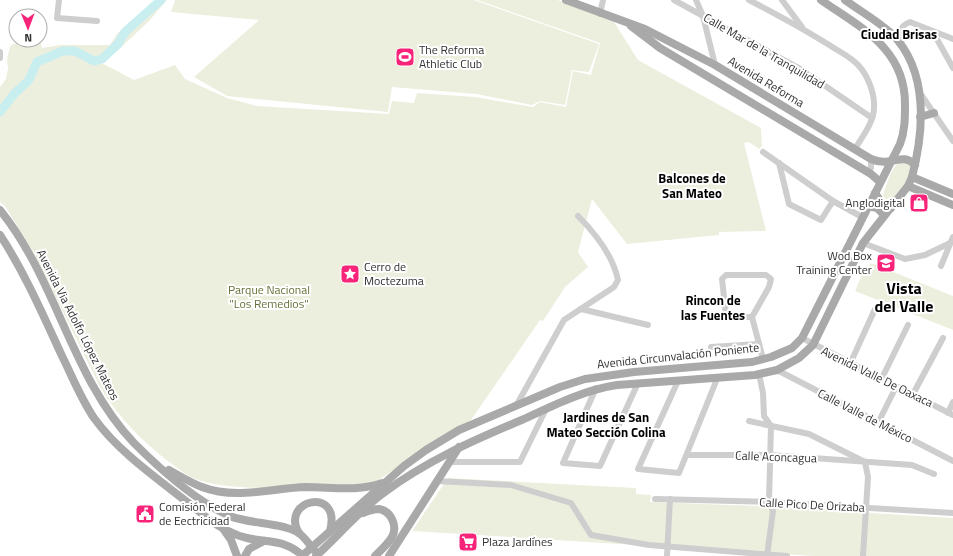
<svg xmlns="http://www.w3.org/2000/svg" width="953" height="556" font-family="'Titillium Web',sans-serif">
<rect width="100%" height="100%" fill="#fff"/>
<g fill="#edefde">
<path d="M155 0H167L149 21 115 53 98 61 134 80 175 65 185 79 227 98 257 106 389 114 392 101 414 103 417 93 475 97 533 107 540 102 566 107 573 71 591 75 600 43 477 0H558L614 22 638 60 761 128 762 146 759 149 749 142 744 143 766 231 719 232V235L627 244 592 199 578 252 588 267 565 287 543 321 540 320 471 420 464 425 375 482 361 486C313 486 239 494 195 479 186 476 177 467 169 462 140 439 120 419 100 387L34 253 5 206 0 202V87L6 79 8 68 7 59 10 46C19 41 31 41 40 40L42 48 60 45H110L117 34Z"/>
<polygon points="175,0 474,0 599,44 589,72 572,70 565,105 540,101 532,105 476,94 392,87 388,112 227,96 194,77 259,20 171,12"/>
<path d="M902 160 915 169 892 203 886 201 883 195C887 184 891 166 902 160Z"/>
<polygon points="871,263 953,296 953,330 855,291 861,277"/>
<polygon points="448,478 636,488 636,494 651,495 650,502 757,506 953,518 953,556 814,556 412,531"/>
</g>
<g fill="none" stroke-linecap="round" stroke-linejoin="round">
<polyline stroke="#c9eef0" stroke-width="9" points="0,112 14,94 29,80 37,62 63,51 75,51 94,61 102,59 118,44 125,32 161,0"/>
<g stroke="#cecece" stroke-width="6">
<polyline points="59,0 57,18 97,21"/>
<polyline points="674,0 802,70 872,118"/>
<polyline points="696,0 703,16 715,65"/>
<path d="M749 0C778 15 806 30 834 48 842 53 852 58 859 66 868 76 875 94 874 108 874 122 862 137 855 149"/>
<polyline points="782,0 802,27"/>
<polyline points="600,14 603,0"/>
<polyline points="933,32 953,68"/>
<path d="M902 45C900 35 898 26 910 22L953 39"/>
<polyline points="0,52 0,58"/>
<polyline points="920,93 953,141"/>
<polyline points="763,152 833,201 862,217"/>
<polyline points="779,163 789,204 821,220 833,201"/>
<polyline points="867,171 871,168 871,159"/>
<polyline points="863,243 905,259 925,255 950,243"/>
<polyline points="941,266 953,237"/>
<polyline points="581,309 648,325"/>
<polyline points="752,317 728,317 726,315 722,279 726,275 766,275 771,279 769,287 752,317 763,359"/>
<polyline points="802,338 953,415"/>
<polyline points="711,347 759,344"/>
<polyline points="850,364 875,309"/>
<polyline points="777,370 953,461"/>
<polyline points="759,374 763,393 764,416 771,426 769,502 773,511 767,556"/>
<polyline points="881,380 908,325"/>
<polyline points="678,381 638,469 679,473 717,379"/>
<polyline points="596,388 563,463 600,466 638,383"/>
<polyline points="912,396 943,338"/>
<path d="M516 406 564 320 614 287 618 280C613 256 595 233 578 216"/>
<polyline points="948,413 953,402"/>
<polyline points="749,421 809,434 865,462 868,477 863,556"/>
<polyline points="878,423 896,387"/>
<polyline points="688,455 770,455 912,465 934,474"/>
<polyline points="449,462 520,462 546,409"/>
<polyline points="437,481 511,485 571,503 591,535 649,545 787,556"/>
<polyline points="655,499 769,502 953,513"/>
<polyline points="667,556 670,499"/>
</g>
<g stroke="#a9a9a9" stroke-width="8">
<path d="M566 0 645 29 715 65 871 159C891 168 902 151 915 165"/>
<polyline points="631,26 660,48 871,174 880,182"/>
<polyline points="920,117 934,113"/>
<polyline points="912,177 953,194"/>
<polyline points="908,186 953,205"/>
<polyline points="875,193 882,203 891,208"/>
<polyline points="868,206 877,208 884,215"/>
<path d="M0 210C57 280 71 377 134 443 160 469 197 502 230 516 248 524 288 523 300 534 305 538 310 545 314 550"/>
<path d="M0 235C25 273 43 315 62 356 72 376 81 399 94 418 122 457 170 487 207 518 218 526 233 535 247 538 269 543 285 539 303 556"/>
<path d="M169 470C180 476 191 483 202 487 235 500 272 488 306 487 332 487 357 492 382 483"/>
<path d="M363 513C368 511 373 509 379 509 391 511 398 526 392 537 388 544 381 550 375 556"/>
<polyline points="224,530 231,540 237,556"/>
<path d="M299 533C279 500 342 485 330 531"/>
<polyline points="245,556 249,549 264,541"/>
<path d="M302 556 404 466 426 450 459 430 560 387 585 379 634 372 752 362 771 357 792 348 802 338 900 144C905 131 905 118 905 104 905 48 861 28 821 0"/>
<path d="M316 556C338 536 358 512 382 494 426 461 474 440 524 419 554 405 584 390 617 385L755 375 777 370 799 358 813 345 863 243 908 186 912 177C924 131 929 71 892 34 878 21 860 11 845 0"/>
<polyline points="389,556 459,447"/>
</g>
</g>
<defs>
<symbol id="stadium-square" viewBox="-11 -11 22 22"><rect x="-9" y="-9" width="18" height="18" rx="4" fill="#f7247a" stroke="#fff"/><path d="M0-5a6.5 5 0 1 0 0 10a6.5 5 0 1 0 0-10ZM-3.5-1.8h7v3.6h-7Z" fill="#fff"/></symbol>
<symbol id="shop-square" viewBox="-11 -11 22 22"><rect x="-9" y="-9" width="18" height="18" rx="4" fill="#f7247a" stroke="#fff"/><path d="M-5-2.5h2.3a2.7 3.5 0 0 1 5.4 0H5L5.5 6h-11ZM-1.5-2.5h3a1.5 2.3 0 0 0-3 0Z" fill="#fff"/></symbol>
<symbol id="school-square" viewBox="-11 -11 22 22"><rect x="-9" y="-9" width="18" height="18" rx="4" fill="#f7247a" stroke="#fff"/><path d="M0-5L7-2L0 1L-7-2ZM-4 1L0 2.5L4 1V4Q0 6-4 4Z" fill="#fff"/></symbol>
<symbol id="sight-square" viewBox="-11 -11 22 22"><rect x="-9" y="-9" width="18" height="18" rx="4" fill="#f7247a" stroke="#fff"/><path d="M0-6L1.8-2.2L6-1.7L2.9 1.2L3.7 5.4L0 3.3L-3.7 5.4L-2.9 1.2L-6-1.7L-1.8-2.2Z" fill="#fff"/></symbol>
<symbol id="civic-square" viewBox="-11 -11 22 22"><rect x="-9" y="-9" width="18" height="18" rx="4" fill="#f7247a" stroke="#fff"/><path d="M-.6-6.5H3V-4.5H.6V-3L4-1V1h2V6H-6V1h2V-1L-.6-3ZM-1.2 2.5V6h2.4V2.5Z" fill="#fff"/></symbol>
<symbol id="supermarket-square" viewBox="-11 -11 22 22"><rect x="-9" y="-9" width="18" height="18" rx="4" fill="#f7247a" stroke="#fff"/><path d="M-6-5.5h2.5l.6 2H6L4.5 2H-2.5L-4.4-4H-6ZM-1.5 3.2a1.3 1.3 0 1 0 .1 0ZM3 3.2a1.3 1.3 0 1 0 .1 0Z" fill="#fff"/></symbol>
</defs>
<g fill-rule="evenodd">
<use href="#stadium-square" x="394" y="46" width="22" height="22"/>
<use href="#shop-square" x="908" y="192" width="22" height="22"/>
<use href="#school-square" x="875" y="252" width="22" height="22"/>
<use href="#sight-square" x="339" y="263" width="22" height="22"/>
<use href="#civic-square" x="134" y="503" width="22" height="22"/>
<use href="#supermarket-square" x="457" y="531" width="22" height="22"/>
</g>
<g text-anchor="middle" stroke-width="4" stroke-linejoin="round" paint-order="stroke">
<g font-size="12" fill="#313131" stroke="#fff" text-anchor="start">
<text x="419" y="54">The Reforma<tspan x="419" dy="14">Athletic Club</tspan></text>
<text x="905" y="207" text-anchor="end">Anglodigital</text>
<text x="872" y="260" text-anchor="end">Wod Box<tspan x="872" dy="14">Training Center</tspan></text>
<text x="364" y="271">Cerro de<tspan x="364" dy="14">Moctezuma</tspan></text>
<text x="159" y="511">Comisión Federal<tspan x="159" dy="14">de Eectricidad</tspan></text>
<text x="482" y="546">Plaza Jardínes</text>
</g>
<g font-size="12" fill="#313131" stroke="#fff">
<text transform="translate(764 51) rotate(30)" y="4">Calle Mar de la Tranquilidad</text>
<text transform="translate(766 82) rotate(31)" y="4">Avenida Reforma</text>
<text transform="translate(78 325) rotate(63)" y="4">Avenida Via Adolfo López Mateos</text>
<text transform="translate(678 356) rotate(-6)" y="4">Avenida Circunvalación Poniente</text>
<text transform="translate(877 377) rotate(26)" y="4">Avenida Valle De Oaxaca</text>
<text transform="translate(865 416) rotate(27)" y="4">Calle Valle de México</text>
<text transform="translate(776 457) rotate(2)" y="4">Calle Aconcagua</text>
<text transform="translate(812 505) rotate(3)" y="4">Calle Pico De Orizaba</text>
</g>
<g font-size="12" fill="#677239" stroke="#fff">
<text x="269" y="294">Parque Nacional<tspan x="269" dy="14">"Los Remedios"</tspan></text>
</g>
<g font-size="13" font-weight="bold" fill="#000" stroke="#fff">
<text x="899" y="39">Ciudad Brisas</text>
<text x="692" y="183">Balcones de<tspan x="692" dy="15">San Mateo</tspan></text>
<text x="713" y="305">Rincon de<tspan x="713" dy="15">las Fuentes</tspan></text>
<text x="606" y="422">Jardines de San<tspan x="606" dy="15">Mateo Sección Colina</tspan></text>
</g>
<g font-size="16" font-weight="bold" fill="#000" stroke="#fff">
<text x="904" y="294">Vista<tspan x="904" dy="18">del Valle</tspan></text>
</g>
</g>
<g transform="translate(28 28) rotate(179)"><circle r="19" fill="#ffffff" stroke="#adadad"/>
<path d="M0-3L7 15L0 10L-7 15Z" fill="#f7247a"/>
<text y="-6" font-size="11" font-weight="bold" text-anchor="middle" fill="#313131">N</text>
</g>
</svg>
